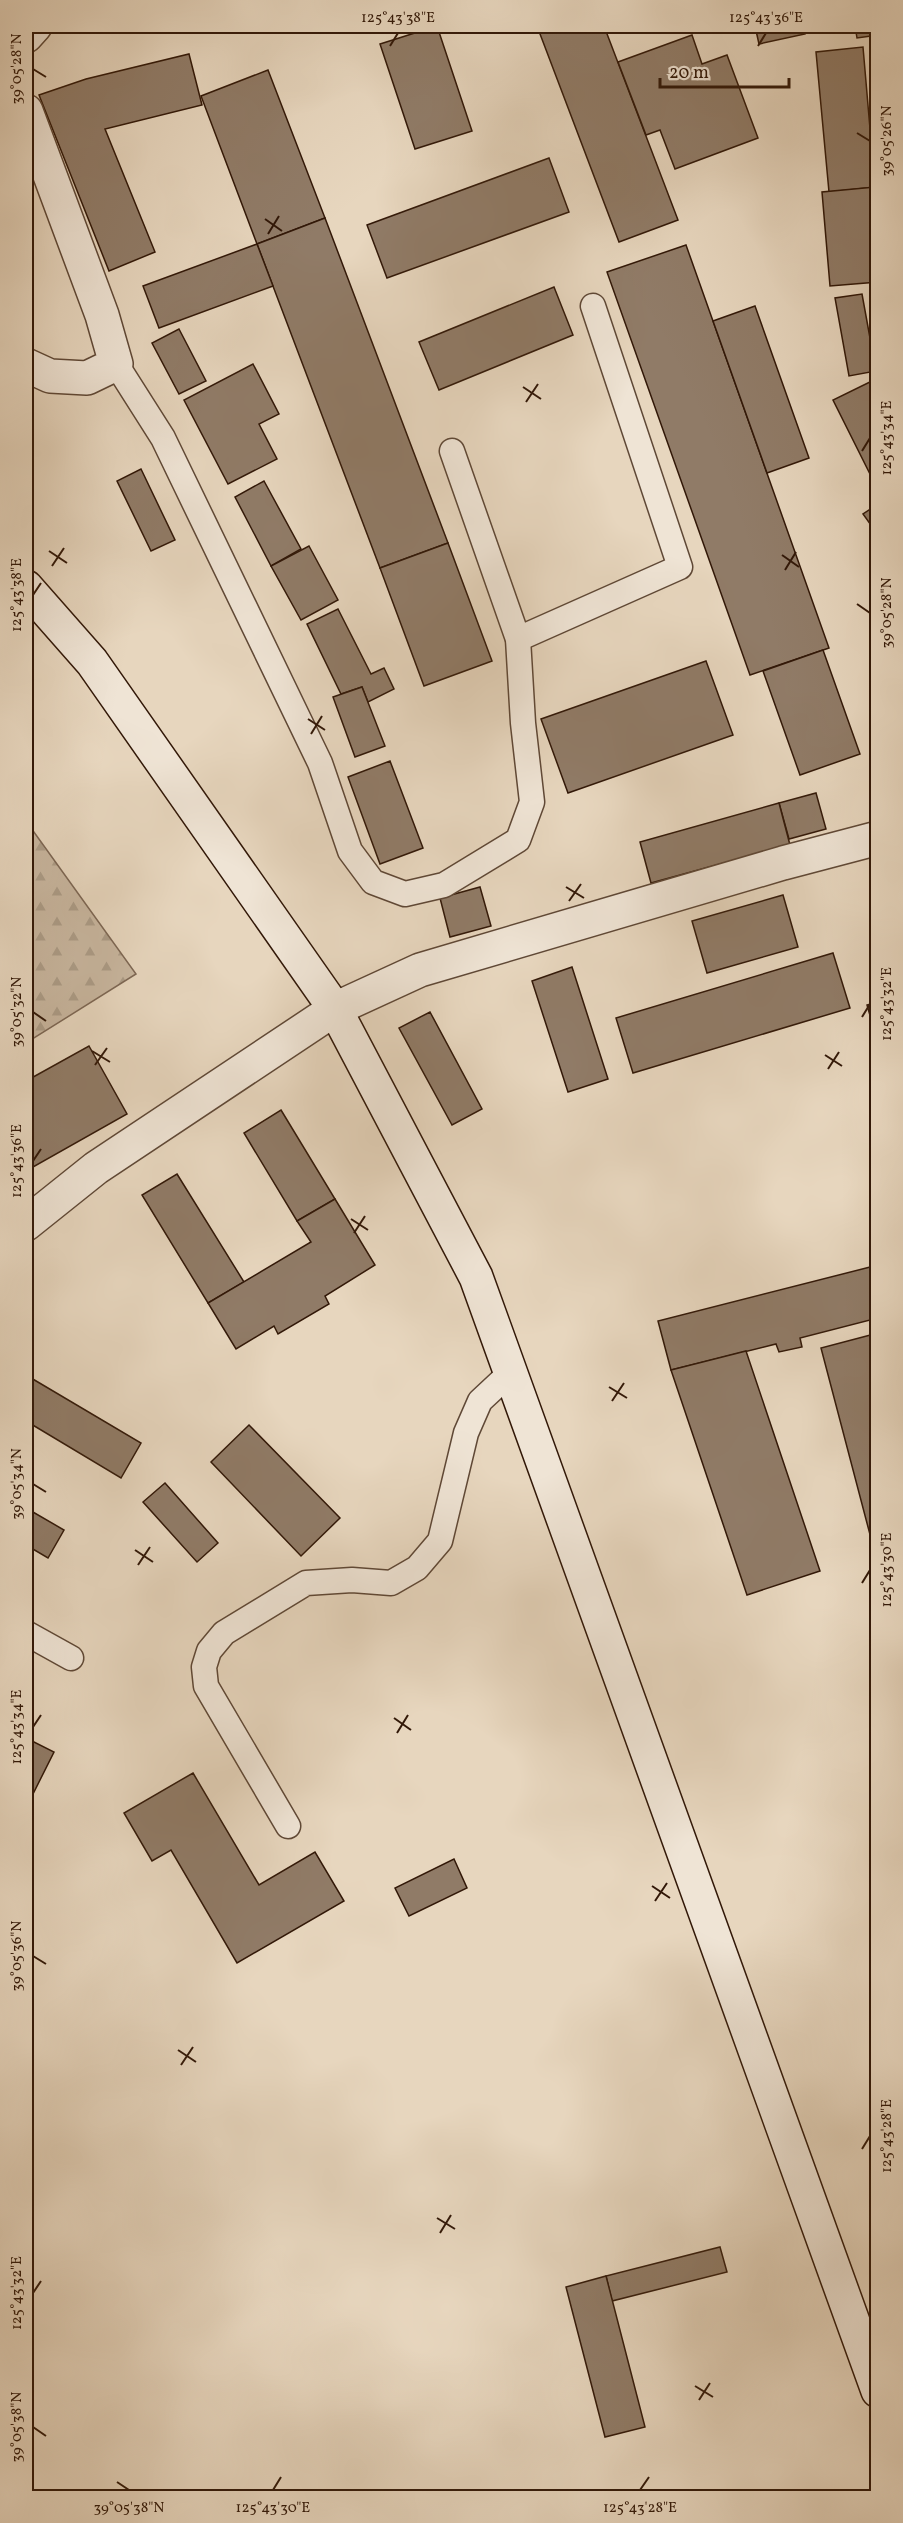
<svg xmlns="http://www.w3.org/2000/svg" width="903" height="2523" font-family="Vollkorn,serif">
<defs>
<pattern id="forest-firs" width="22" height="20" patternUnits="userSpaceOnUse" patternTransform="scale(1.5)"><rect width="22" height="20" fill="#c8b69f"/><path d="M5 1l3.5 6h-7zM16 11l3.5 6h-7z" fill="#ac9c87"/></pattern>
</defs>
<rect width="100%" height="100%" fill="#e7d6be"/>
<filter id="stains"><feTurbulence type="fractalNoise" baseFrequency=".00333" numOctaves="4"/><feColorMatrix values="0 0 0 0 .2 0 0 0 0 .09 0 0 0 0 .02 0 0 0 .5 -.17"/></filter>
<radialGradient id="worn" r=".72"><stop offset=".6" stop-color="#630" stop-opacity="0"/><stop offset="1" stop-color="#630" stop-opacity=".3"/></radialGradient>
<polygon fill="url(#forest-firs)" stroke="#7d6754" stroke-width="1.5" points="26,821 136,974 26,1043"/>
<g fill="#907b67" stroke="#321808" stroke-width="1.5">
<polygon points="437,26 472,131 415,149 380,44"/>
<polygon points="537,26 604,26 678,220 619,242"/>
<polygon points="755,26 803,26 805,34 759,44"/>
<polygon points="855,26 878,26 878,35 857,38"/>
<polygon points="692,35 702,64 727,55 758,138 675,169 660,130 646,135 618,62"/>
<polygon points="863,47 875,187 829,192 816,52"/>
<polygon points="189,54 202,105 105,129 155,252 109,271 39,95 86,79"/>
<polygon points="268,70 325,218 257,244 201,96"/>
<polygon points="549,158 569,212 387,278 367,225"/>
<polygon points="875,187 878,282 830,286 822,192"/>
<polygon points="325,218 448,543 380,568 257,244"/>
<polygon points="257,244 273,286 159,328 143,286"/>
<polygon points="686,245 829,648 750,675 607,272"/>
<polygon points="554,287 573,335 439,390 419,342"/>
<polygon points="862,294 876,371 849,376 835,298"/>
<polygon points="755,306 809,458 767,473 713,321"/>
<polygon points="179,329 206,381 179,394 152,343"/>
<polygon points="253,364 279,414 259,424 277,459 228,484 184,400"/>
<polygon points="878,378 878,486 876,486 833,400"/>
<polygon points="141,469 175,540 151,551 117,481"/>
<polygon points="264,481 301,549 271,566 235,497"/>
<polygon points="878,504 878,535 863,514"/>
<polygon points="448,543 492,661 424,686 380,568"/>
<polygon points="309,546 338,600 301,620 271,566"/>
<polygon points="338,609 371,674 384,668 394,689 368,702 362,687 341,694 307,624"/>
<polygon points="823,650 860,754 800,775 763,671"/>
<polygon points="706,661 733,735 568,793 541,719"/>
<polygon points="362,687 385,746 355,757 333,697"/>
<polygon points="390,761 423,848 380,864 348,777"/>
<polygon points="816,793 826,829 789,839 779,803"/>
<polygon points="779,803 790,845 651,883 640,842"/>
<polygon points="480,887 491,926 450,937 440,898"/>
<polygon points="783,895 798,947 707,973 692,921"/>
<polygon points="833,953 850,1008 633,1073 616,1018"/>
<polygon points="572,967 608,1079 568,1092 532,981"/>
<polygon points="878,1002 878,1043 867,1005"/>
<polygon points="430,1012 482,1109 452,1125 399,1028"/>
<polygon points="89,1046 127,1114 26,1171 26,1081"/>
<polygon points="281,1110 335,1199 297,1221 244,1133"/>
<polygon points="177,1174 244,1282 208,1303 142,1195"/>
<polygon points="335,1199 375,1265 325,1296 329,1304 278,1334 274,1326 236,1349 208,1303 311,1242 297,1221"/>
<polygon points="878,1265 878,1318 800,1338 802,1347 779,1352 776,1344 671,1370 658,1321"/>
<polygon points="878,1333 878,1565 821,1348"/>
<polygon points="746,1351 820,1571 747,1595 671,1370"/>
<polygon points="26,1375 141,1443 121,1478 26,1421"/>
<polygon points="249,1425 340,1518 301,1556 211,1462"/>
<polygon points="165,1483 218,1543 197,1562 143,1502"/>
<polygon points="26,1508 64,1530 48,1558 26,1545"/>
<polygon points="26,1738 54,1752 28,1804 26,1803"/>
<polygon points="193,1773 259,1885 315,1852 344,1901 237,1963 171,1850 152,1861 124,1813"/>
<polygon points="454,1859 467,1888 409,1916 395,1888"/>
<polygon points="720,2247 727,2272 612,2301 606,2276"/>
<polygon points="606,2276 645,2427 605,2437 566,2287"/>
</g>
<g fill="none" stroke-linecap="round" stroke-linejoin="round">
<defs>
<g id="lane">
<polyline points="116,364 163,438 320,763 350,851 373,882 405,894 444,885 518,840 532,802 523,723 518,639 452,451"/>
<polyline points="518,639 680,567 593,306"/>
<polyline points="26,1633 71,1658"/>
<polyline points="288,1826 206,1686 204,1667 209,1651 224,1633 306,1583 352,1580 391,1583 417,1568 440,1541 466,1433 480,1401 510,1373"/>
</g>
<g id="street">
<polyline points="26,36 35,26"/>
<polyline points="26,111 102,315 116,364 87,378 50,376 26,365"/>
<polyline points="26,1224 96,1168 335,1009 420,970 783,863 878,838"/>
</g>
<polyline id="secondary" points="26,587 92,662 335,1009 476,1277 878,2391"/>
</defs>
<use href="#lane" stroke="#5f4836" stroke-width="27"/>
<use href="#street" stroke="#5f4836" stroke-width="36"/>
<use href="#secondary" stroke="#321808" stroke-width="36"/>
<use href="#lane" stroke="#efe4d5" stroke-width="24"/>
<use href="#street" stroke="#efe4d5" stroke-width="33"/>
<use href="#secondary" stroke="#efe4d5" stroke-width="33"/>
</g>
<path fill="none" stroke="#321808" stroke-width="2" d="M390 46 398 33M758 46 766 33M33 69 46 77M857 133 870 141M265 219 282 231M268 234 279 216M523 387 541 399M526 402 538 384M862 451 870 438M49 551 67 563M782 555 799 567M52 566 64 548M785 570 796 552M33 595 41 583M857 604 870 613M308 719 325 730M311 734 322 716M566 887 584 898M569 901 581 884M33 1012 46 1021M862 1017 870 1004M92 1051 110 1062M825 1055 842 1066M95 1065 107 1048M828 1069 839 1052M33 1161 41 1149M351 1219 368 1230M354 1233 365 1216M609 1387 627 1398M612 1401 624 1383M33 1484 46 1492M135 1550 153 1562M138 1565 150 1547M862 1583 870 1570M394 1718 411 1730M33 1727 41 1715M397 1733 408 1715M652 1886 670 1898M655 1901 667 1883M33 1956 46 1964M178 2050 196 2062M181 2065 193 2047M862 2149 870 2136M437 2218 455 2229M440 2233 451 2215M33 2293 41 2281M695 2386 713 2397M699 2400 710 2383M33 2427 46 2436M117 2482 129 2490M273 2490 281 2477M640 2490 649 2477"/>
<rect width="903" height="2523" fill="none" stroke="#e7d6be" stroke-width="66"/>
<path d="M660 78v9h129v-9" fill="none" stroke="#321808" stroke-width="3"/>
<text x="669" y="78" font-size="18" fill="#321808" stroke="#efe4d5" stroke-width="4.5" paint-order="stroke">20 m</text>
<rect x="33" y="33" width="837" height="2457" fill="none" stroke="#321808" stroke-width="2"/>
<g font-size="15" text-anchor="middle" fill="#321808">
<text x="398" y="22">125°43'38"E</text>
<text x="766" y="22">125°43'36"E</text>
<text transform="translate(16 69) rotate(-90)" y="5">39°05'28"N</text>
<text transform="translate(886 141) rotate(-90)" y="5">39°05'26"N</text>
<text transform="translate(886 438) rotate(-90)" y="5">125°43'34"E</text>
<text transform="translate(16 595) rotate(-90)" y="5">125°43'38"E</text>
<text transform="translate(886 613) rotate(-90)" y="5">39°05'28"N</text>
<text transform="translate(886 1004) rotate(-90)" y="5">125°43'32"E</text>
<text transform="translate(16 1012) rotate(-90)" y="5">39°05'32"N</text>
<text transform="translate(16 1161) rotate(-90)" y="5">125°43'36"E</text>
<text transform="translate(16 1484) rotate(-90)" y="5">39°05'34"N</text>
<text transform="translate(886 1570) rotate(-90)" y="5">125°43'30"E</text>
<text transform="translate(16 1727) rotate(-90)" y="5">125°43'34"E</text>
<text transform="translate(16 1956) rotate(-90)" y="5">39°05'36"N</text>
<text transform="translate(886 2136) rotate(-90)" y="5">125°43'28"E</text>
<text transform="translate(16 2293) rotate(-90)" y="5">125°43'32"E</text>
<text transform="translate(16 2427) rotate(-90)" y="5">39°05'38"N</text>
<text x="129" y="2512">39°05'38"N</text>
<text x="273" y="2512">125°43'30"E</text>
<text x="640" y="2512">125°43'28"E</text>
</g>
<rect width="100%" height="100%" filter="url(#stains)"/>
<rect width="100%" height="100%" fill="url(#worn)"/>
</svg>
